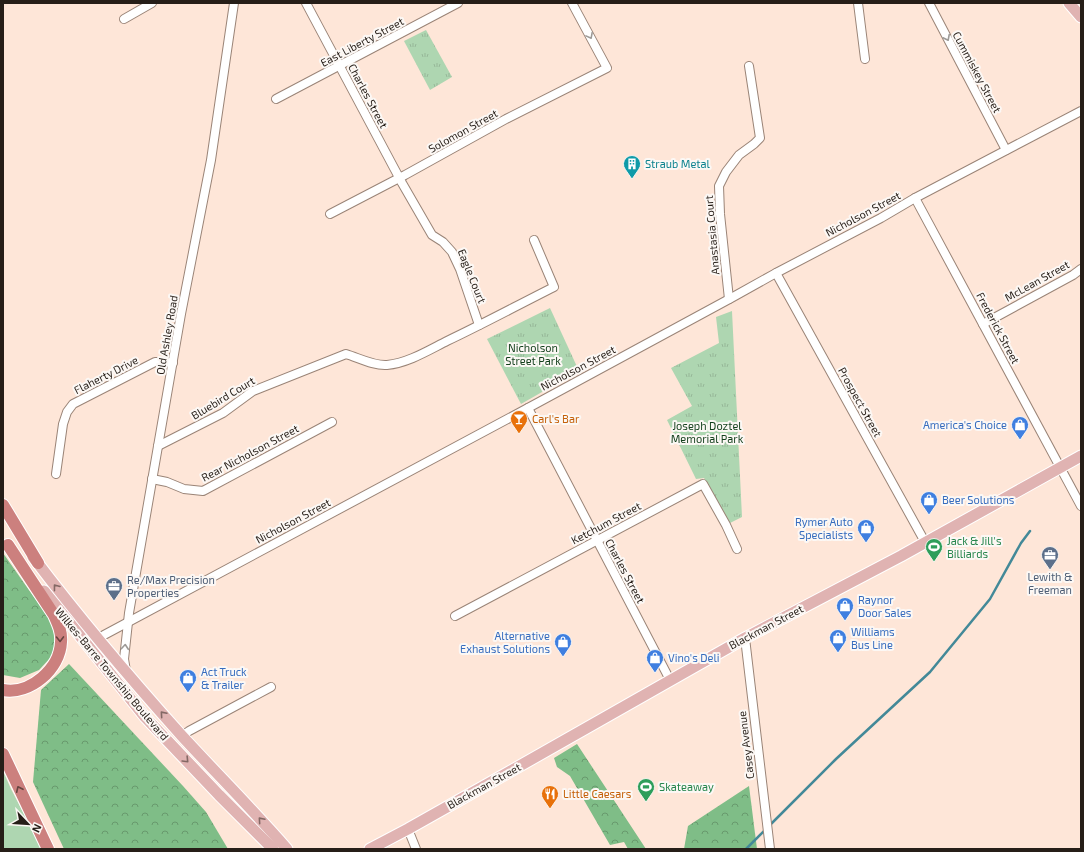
<svg xmlns="http://www.w3.org/2000/svg" width="1084" height="852" font-family="'Exo 2',sans-serif">
<defs>
<pattern id="forest-crowns" width="20" height="18" patternUnits="userSpaceOnUse"><rect width="20" height="18" fill="#7fbd87"/><path d="M2 6a3 3 0 1 1 6 0M12 15a3 3 0 1 1 6 0" fill="none" stroke="#68996d"/></pattern>
<pattern id="park-tufts" width="24" height="20" patternUnits="userSpaceOnUse"><rect width="24" height="20" fill="#aed6b1"/><path d="M3 7l-1-3M5 7V3M7 7l1-3M15 17l-1-3M17 17v-4M19 17l1-3" fill="none" stroke="#96b798"/></pattern>
</defs>
<rect width="100%" height="100%" fill="#fee6d8"/>
<polygon fill="#aed6b1" points="3,771 11,789 42,849 3,849"/>
<g fill="url(#forest-crowns)">
<polygon points="3,553 50,620 56,639 52,656 39,670 20,678 3,675"/>
<polygon points="69,664 183,786 206,812 228,849 64,849 33,782 41,690"/>
<polygon points="577,744 646,849 628,849 624,842 610,845 570,776 557,767 554,758"/>
<polygon points="749,786 757,849 684,849 688,826"/>
</g>
<g fill="url(#park-tufts)">
<polygon points="426,30 452,77 430,90 404,41"/>
<polygon points="550,308 579,371 521,404 487,339"/>
<polygon points="732,311 742,517 730,523 704,478 696,479 667,420 692,406 671,368 719,343 716,317"/>
</g>
<g fill="none" stroke-linecap="round" stroke-linejoin="round">
<g stroke="#438998" stroke-width="2.5">
<polyline points="769,826 836,759 930,672 990,599 1021,543 1030,531"/>
<polyline points="746,849 765,830"/>
</g>
<defs>
<g id="minor">
<polyline points="306,3 402,183 432,235 443,242 452,252 460,269 479,325"/>
<polyline points="858,3 865,59"/>
<polyline points="929,3 1006,150"/>
<polyline points="124,19 152,3"/>
<polyline points="276,99 458,3"/>
<polyline points="915,198 1081,506"/>
<polyline points="330,214 405,175 506,119 607,68 572,3"/>
<polyline points="776,273 925,542"/>
<polyline points="729,299 720,214 719,186 726,172 739,155 754,144 760,138 749,66"/>
<polyline points="983,324 1073,275 1081,269"/>
<polyline points="528,408 670,680"/>
<path d="M158 446 223 413 253 391 346 354C359 358 374 366 387 365 408 363 429 350 447 341 483 324 518 305 554 287L534 240"/>
<polyline points="56,474 63,424 67,412 73,404 155,362 166,362 173,363"/>
<polyline points="152,479 167,482 184,489 203,491 332,422"/>
<polyline points="455,616 703,484 726,525 737,549"/>
<polyline points="745,638 770,849"/>
<polyline points="87,646 104,635 528,408 733,297 776,273 881,218 915,198 1081,111"/>
<polyline points="126,671 124,659 129,613 181,314 211,160 234,3"/>
<polyline points="182,736 189,731 271,687"/>
<polyline points="408,829 416,849"/>
</g>
<g id="major">
<polyline points="1069,3 1081,17"/>
<path d="M33 557C80 619 130 678 182 736 217 774 253 810 287 849"/>
<polyline points="44,591 145,717 219,795 273,849"/>
<polyline points="370,849 408,829 509,772 745,638 901,556 1081,456"/>
</g>
<g id="highway">
<polyline points="3,505 38,563"/>
<path d="M3 690C30 695 60 669 61 642 62 632 58 624 54 615L8 545"/>
<polyline points="3,754 48,849"/>
</g>
</defs>
<use href="#minor" stroke="#9a8477" stroke-width="10"/>
<use href="#major" stroke="#fff" stroke-width="13"/>
<use href="#highway" stroke="#fff" stroke-width="14"/>
<use href="#minor" stroke="#fff" stroke-width="8"/>
<use href="#major" stroke="#e0b3b2" stroke-width="11"/>
<use href="#highway" stroke="#cc807e" stroke-width="12"/>
</g>
<defs><path id="oneway-chevron" d="M-2-3.5L2.5 0L-2 3.5" fill="none" stroke-width="1.6" stroke-linecap="round" stroke-linejoin="round"/></defs>
<g stroke="#9d9a97">
<use href="#oneway-chevron" transform="translate(590 36) rotate(62)"/>
<use href="#oneway-chevron" transform="translate(947 38) rotate(63)"/>
<use href="#oneway-chevron" transform="translate(125 647) rotate(-85)"/>
</g>
<g stroke="#836865">
<use href="#oneway-chevron" transform="translate(56 587) rotate(-128)"/>
<use href="#oneway-chevron" transform="translate(163 714) rotate(-131)"/>
<use href="#oneway-chevron" transform="translate(186 760) rotate(46)"/>
<use href="#oneway-chevron" transform="translate(261 820) rotate(-131)"/>
</g>
<g stroke="#684541">
<use href="#oneway-chevron" transform="translate(60 639) rotate(89)"/>
<use href="#oneway-chevron" transform="translate(19 789) rotate(-115)"/>
</g>
<defs>
<symbol id="building-pin" viewBox="-11 -11 22 30"><path d="M0 17L-7.5 6A9.5 9.5 0 1 1 7.5 6Z" fill="#0f9aa8" stroke="#fcf8f5"/><path d="M-4-6H4V6H1V3H-1V6H-4ZM-2.5-4.3h1.7v1.8h-1.7ZM.8-4.3h1.7v1.8H.8ZM-2.5-1h1.7V.8h-1.7ZM.8-1h1.7V.8H.8Z" fill="#fff"/></symbol>
<symbol id="bar-pin" viewBox="-11 -11 22 30"><path d="M0 17L-7.5 6A9.5 9.5 0 1 1 7.5 6Z" fill="#e8710a" stroke="#fcf8f5"/><path d="M-6-5H6L.8 .8V4.5H3.5V6h-7V4.5H-.8V.8Z" fill="#fff"/></symbol>
<symbol id="shop-pin" viewBox="-11 -11 22 30"><path d="M0 17L-7.5 6A9.5 9.5 0 1 1 7.5 6Z" fill="#3f7fe0" stroke="#fcf8f5"/><path d="M-5-2.5h2.3a2.7 3.5 0 0 1 5.4 0H5L5.5 6h-11ZM-1.5-2.5h3a1.5 2.3 0 0 0-3 0Z" fill="#fff"/></symbol>
<symbol id="stadium-pin" viewBox="-11 -11 22 30"><path d="M0 17L-7.5 6A9.5 9.5 0 1 1 7.5 6Z" fill="#2e9e5b" stroke="#fcf8f5"/><path d="M0-5a6.5 5 0 1 0 0 10a6.5 5 0 1 0 0-10ZM-3.5-1.8h7v3.6h-7Z" fill="#fff"/></symbol>
<symbol id="office-pin" viewBox="-11 -11 22 30"><path d="M0 17L-7.5 6A9.5 9.5 0 1 1 7.5 6Z" fill="#5c6f8a" stroke="#fcf8f5"/><path d="M-6-3h4V-5.5h4V-3h4V5H-6ZM-1-4.5V-3h2v-1.5ZM-6 0V1H6V0Z" fill="#fff"/></symbol>
<symbol id="restaurant-pin" viewBox="-11 -11 22 30"><path d="M0 17L-7.5 6A9.5 9.5 0 1 1 7.5 6Z" fill="#e8710a" stroke="#fcf8f5"/><path d="M-5-6h1v4h1v-4h1v4h1v-4h1v5L-1.5 .5V6h-2V.5L-5-1ZM5-6V6H3V1.5H1.5Q1.5-4 5-6Z" fill="#fff"/></symbol>
</defs>
<g fill-rule="evenodd">
<use href="#building-pin" x="622" y="154" width="20" height="27"/>
<use href="#bar-pin" x="509" y="409" width="20" height="27"/>
<use href="#shop-pin" x="1010" y="415" width="20" height="27"/>
<use href="#shop-pin" x="919" y="490" width="20" height="27"/>
<use href="#shop-pin" x="856" y="518" width="20" height="27"/>
<use href="#stadium-pin" x="924" y="537" width="20" height="27"/>
<use href="#office-pin" x="1040" y="545" width="20" height="27"/>
<use href="#office-pin" x="104" y="576" width="20" height="27"/>
<use href="#shop-pin" x="835" y="596" width="20" height="27"/>
<use href="#shop-pin" x="828" y="628" width="20" height="27"/>
<use href="#shop-pin" x="553" y="632" width="20" height="27"/>
<use href="#shop-pin" x="645" y="648" width="20" height="27"/>
<use href="#shop-pin" x="178" y="668" width="20" height="27"/>
<use href="#stadium-pin" x="636" y="777" width="20" height="27"/>
<use href="#restaurant-pin" x="540" y="784" width="20" height="27"/>
</g>
<g text-anchor="middle" stroke-width="4" stroke-linejoin="round" paint-order="stroke">
<g font-size="11" fill="#261e18" stroke="#fcf8f5">
<text transform="translate(362 42) rotate(-28)" y="4">East Liberty Street</text>
<text transform="translate(977 72) rotate(62)" y="4">Cummiskey Street</text>
<text transform="translate(368 96) rotate(62)" y="4">Charles Street</text>
<text transform="translate(463 131) rotate(-29)" y="4">Solomon Street</text>
<text transform="translate(863 214) rotate(-28)" y="4">Nicholson Street</text>
<text transform="translate(712 235) rotate(-95)" y="4">Anastasia Court</text>
<text transform="translate(472 276) rotate(68)" y="4">Eagle Court</text>
<text transform="translate(1037 281) rotate(-29)" y="4">McLean Street</text>
<text transform="translate(998 328) rotate(62)" y="4">Frederick Street</text>
<text transform="translate(167 335) rotate(-80)" y="4">Old Ashley Road</text>
<text transform="translate(578 368) rotate(-28)" y="4">Nicholson Street</text>
<text transform="translate(106 375) rotate(-27)" y="4">Flaherty Drive</text>
<text transform="translate(223 398) rotate(-31)" y="4">Bluebird Court</text>
<text transform="translate(860 402) rotate(61)" y="4">Prospect Street</text>
<text transform="translate(250 453) rotate(-28)" y="4">Rear Nicholson Street</text>
<text transform="translate(293 521) rotate(-28)" y="4">Nicholson Street</text>
<text transform="translate(606 523) rotate(-28)" y="4">Ketchum Street</text>
<text transform="translate(625 571) rotate(62)" y="4">Charles Street</text>
<text transform="translate(766 627) rotate(-28)" y="4">Blackman Street</text>
<text transform="translate(112 674) rotate(50)" y="4">Wilkes-Barre Township Boulevard</text>
<text transform="translate(746 745) rotate(-97)" y="4">Casey Avenue</text>
<text transform="translate(484 786) rotate(-29)" y="4">Blackman Street</text>
</g>
<g font-size="11" fill="#0d838f" stroke="#fcf8f5" text-anchor="start">
<text x="645" y="168">Straub Metal</text>
</g>
<g font-size="11" fill="#113e1a" stroke="#fcf8f5">
<text x="533" y="352">Nicholson<tspan x="533" dy="13">Street Park</tspan></text>
<text x="707" y="430">Joseph Doztel<tspan x="707" dy="13">Memorial Park</tspan></text>
</g>
<g font-size="11" fill="#c56008" stroke="#fcf8f5" text-anchor="start">
<text x="532" y="423">Carl's Bar</text>
<text x="563" y="798">Little Caesars</text>
</g>
<g font-size="11" fill="#366cbe" stroke="#fcf8f5" text-anchor="start">
<text x="1007" y="429" text-anchor="end">America's Choice</text>
<text x="942" y="504">Beer Solutions</text>
<text x="853" y="526" text-anchor="end">Rymer Auto<tspan x="853" dy="13">Specialists</tspan></text>
<text x="858" y="604">Raynor<tspan x="858" dy="13">Door Sales</tspan></text>
<text x="851" y="636">Williams<tspan x="851" dy="13">Bus Line</tspan></text>
<text x="550" y="640" text-anchor="end">Alternative<tspan x="550" dy="13">Exhaust Solutions</tspan></text>
<text x="668" y="662">Vino's Deli</text>
<text x="201" y="676">Act Truck<tspan x="201" dy="13">&amp; Trailer</tspan></text>
</g>
<g font-size="11" fill="#27864d" stroke="#fcf8f5" text-anchor="start">
<text x="947" y="545">Jack &amp; Jill's<tspan x="947" dy="13">Billiards</tspan></text>
<text x="659" y="791">Skateaway</text>
</g>
<g font-size="11" fill="#4e5e75" stroke="#fcf8f5">
<text x="1050" y="581">Lewith &amp;<tspan x="1050" dy="13">Freeman</tspan></text>
<text x="127" y="584" text-anchor="start">Re/Max Precision<tspan x="127" dy="13">Properties</tspan></text>
</g>
</g>
<rect width="1084" height="852" fill="none" stroke="#261e18" stroke-width="8"/>
<g transform="translate(28 824) rotate(115)" stroke="#fcf8f5" stroke-width="3" paint-order="stroke">
<path d="M0-3L7 15L0 10L-7 15Z" fill="#261e18"/>
<text y="-6" font-size="11" font-weight="bold" text-anchor="middle" fill="#261e18">N</text>
</g>
</svg>
